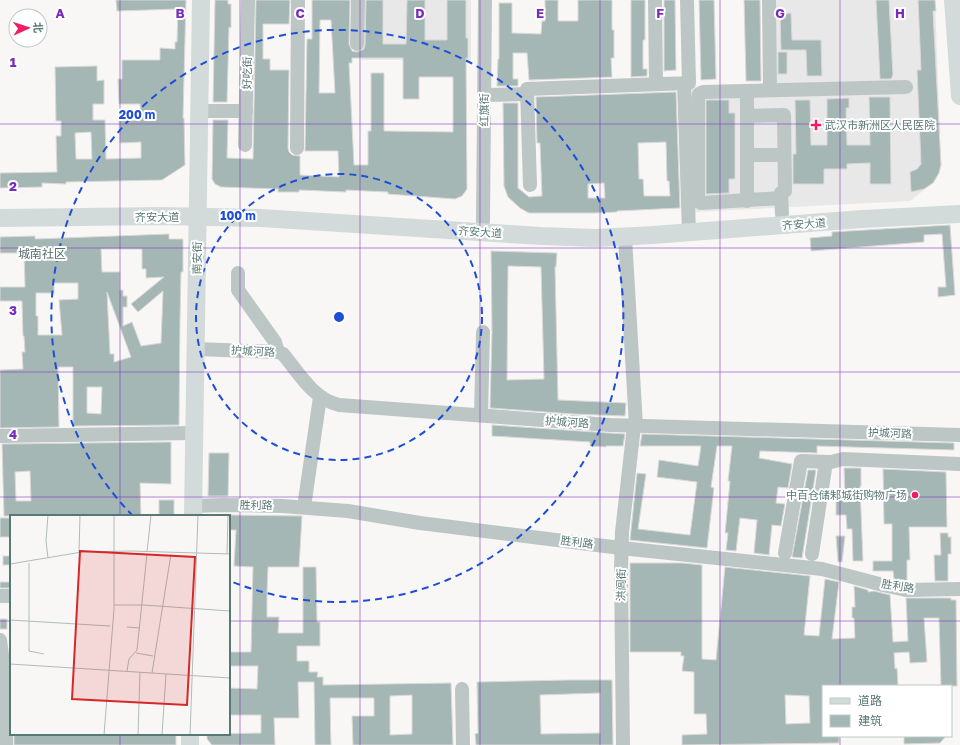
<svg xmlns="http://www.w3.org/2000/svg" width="960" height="745" font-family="'Golos Text','Noto Sans SC',sans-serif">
<rect width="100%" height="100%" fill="#f9f7f6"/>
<g fill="#e7e8e7">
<rect x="362" y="0" width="109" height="60"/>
<polygon points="763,0 935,0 941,163 933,183 910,201 694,212 691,87 765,85"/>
</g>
<g fill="#a5b7b5" stroke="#dbd9d8" fill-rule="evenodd">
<path d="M116 0H186L183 118H184L185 165 162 180 66 182V184L42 183V187L0 188V173L57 172 56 136H61V121H56L55 67 97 66V81L104 80V104H93V120H105L106 159 141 158V142L120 143 119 121 141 120 140 104H119L118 79H122V60H160V48L175 49V42H177L178 9 117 11ZM91 132 92 159H76L75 133Z"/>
<polygon points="215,0 228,0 228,4 231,4 231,28 229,27 227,102 213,102"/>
<path d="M256 0H290L289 24H263V59H270V70H289L288 148 289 152 292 155 300 156V175L339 177 338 151H305L307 39H312V0H350L349 44 352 51 357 52 364 49 365 45 366 0H383V44H406L407 0H425V40H447V0H466V38H468V58H466L467 189 462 196 455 199 388 194V192L346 190V192L299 190V192H278V189L221 187 215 184 212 179 213 120H228L227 158 253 159ZM320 20H331L335 93H319ZM352 58H403V99H419V77H453V132L384 131V73H371V131H368V165H354L349 63H352Z"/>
<polygon points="545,0 558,0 558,21 578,21 578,0 612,0 612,30 614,30 614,58 611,58 612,77 529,80 527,53 513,53 513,79 518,79 518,86 497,86 498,59 499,59 499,3 512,3 512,33 541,34 542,21 545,21"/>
<polygon points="631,0 645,0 645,40 643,40 643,69 647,69 647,76 631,77"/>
<polygon points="664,0 675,0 676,70 664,71"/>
<polygon points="699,0 714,0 716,79 701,80"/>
<polygon points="744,0 760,0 761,81 746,81"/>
<polygon points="876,0 889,0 893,75 891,79 880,79"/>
<polygon points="918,0 935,0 936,11 933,11 941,165 939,173 933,183 924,189 911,192 910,172 917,169 921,164 917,70 921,70"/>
<polygon points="791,13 792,40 821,40 822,76 807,76 806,50 781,50 780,14"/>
<rect x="778" y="52" width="9" height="22"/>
<path d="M676 92 680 208 617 211V212L594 213H529L520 208 508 197 504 186 503 103H518V188L529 197 542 196 540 143H537L536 97ZM666 142 667 181H669L670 196H644L643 179H639L638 143ZM604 183 605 198H588V184Z"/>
<polygon points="869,97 890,97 891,184 870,184 870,163 847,164 847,169 824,169 824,184 793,184 793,154 796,154 795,100 810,100 811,145 827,145 827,99 849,98 849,108 846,108 847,145 870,145"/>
<polygon points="706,100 729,100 729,113 735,113 735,179 729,179 729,193 706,194"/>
<polygon points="950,225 955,295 938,297 938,287 946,287 942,234 924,235 924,242 811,251 810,238 832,236 832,232"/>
<path d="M169 234V239H183V272H181L180 320 179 425 73 426V367H58L59 427 0 428V370L23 369 22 352H25L24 336H23L22 301H0V287H25L24 253H0V237L35 236V239ZM101 249H142V269H146V278L164 277 131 304 138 312 163 291 161 343 141 346 132 322 123 326V307H127V296H123V290H120V272H102ZM54 283H78V299L59 300 62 335H38V316H36V293H54ZM107 292 131 357 114 362V354H110ZM87 387H102L101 414 87 413Z"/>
<path d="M491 251 557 253 556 267H555L558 400 626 403 625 416 573 414 490 408 492 332ZM508 266 541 267 544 379 507 380Z"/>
<polygon points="492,425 609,433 625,434 623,446 606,446 606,447 590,446 590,442 492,436"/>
<polygon points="642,434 954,443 954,450 817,446 817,453 760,451 759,458 792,464 788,488 778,487 776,503 785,504 781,526 772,525 769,555 754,553 757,520 740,518 736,551 726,550 728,533 725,533 730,481 728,481 732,446 717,446 711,487 714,488 707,548 630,540 637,473 646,474 638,529 690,535 697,482 657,477 659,460 698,466 701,446 640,446"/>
<path d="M171 442V484L140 483 141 516H4L2 444ZM30 471 31 501H16L15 472Z"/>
<polygon points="209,453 229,453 228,496 208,496"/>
<polygon points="844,468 861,468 861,486 860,486 863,561 853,561 852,529 847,529 846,515 836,515 836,498 845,498"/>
<polygon points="883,469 946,472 947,527 909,527 910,560 907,560 907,581 894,579 893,571 873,571 873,561 892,561 892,524 884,524"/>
<polygon points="808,470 816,470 808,521 802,558 792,557"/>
<rect x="159" y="500" width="15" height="16"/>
<path d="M229 515 302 516 299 567H268L267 593V617H279L278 633H303V567H316L317 622H320V646H297V661H309V672H318L317 677H323V685L451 683 453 745H353L352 716H374V698H330L331 745H315L314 682H298L299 718H274L275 745H212L207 739V734L261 733V715H229V688L257 689 258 666H229V652H251L253 567 234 566 236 530H229ZM412 695V734L390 735V696Z"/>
<rect x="0" y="518" width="11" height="19"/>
<polygon points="940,533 948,533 948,537 951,537 951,554 948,554 948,581 935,581 934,555 941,555"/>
<polygon points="836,536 845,536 842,562 838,562"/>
<rect x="3" y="556" width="8" height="9"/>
<path d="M630 563H682L702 565V659L716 660 725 567 810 576 804 635 819 636 825 579 839 582 832 639 855 638 854 618H852V607H855L854 586 868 590V592L874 591 890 595 893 642 908 641 906 598H951V600H956L957 686H941L939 618H924L927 662 910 663 909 652 894 653 895 669 897 668 898 686H823V736H839V743L682 745V735L707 734 706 714H694V672L682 671 684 656H681V652H630ZM785 695 809 696 810 723 786 724Z"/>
<rect x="0" y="582" width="11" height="6"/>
<rect x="0" y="619" width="7" height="10"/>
<path d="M568 680H612L613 745H476L475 734 478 733 477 682ZM600 693V733L541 734 540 695Z"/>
<rect x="14" y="734" width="162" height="11"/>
<polygon points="904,736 946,736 940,743 904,744"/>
</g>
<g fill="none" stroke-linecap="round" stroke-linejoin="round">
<g stroke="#bcc7c5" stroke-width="14">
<polyline points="655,0 656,84"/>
<polyline points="769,0 770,90"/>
<polyline points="357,44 358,0"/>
<polyline points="684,83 689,232"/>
<polyline points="747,91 747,201"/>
<polyline points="484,95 527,94"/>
<polyline points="199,111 246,111"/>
<polyline points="747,116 784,115 785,191 781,193 782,214"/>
<polyline points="245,145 248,0"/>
<polyline points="297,148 298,0"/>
<polyline points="747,155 784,155"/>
<polyline points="530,185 527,89 689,83 687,0"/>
<polyline points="781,198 701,203 698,201 698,99 699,94 703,92 906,87"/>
<polyline points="483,221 485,0"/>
<polyline points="625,237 636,426"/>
<polyline points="238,273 238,290 275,342 278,352"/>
<path d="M196 349 278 352 283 354C299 373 313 399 339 405L610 425 960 435"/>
<polyline points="481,415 483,332"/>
<polyline points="0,436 194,433"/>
<polyline points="193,506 223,505 282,506 348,511 420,523 621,548 822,569 883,585 906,590 960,589"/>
<polyline points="304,507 320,397"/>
<polyline points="785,553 801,461 831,462 843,459 960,464"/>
<polyline points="812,554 826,462"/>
<polyline points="0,596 11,596"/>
<polyline points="0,640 6,685 6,745"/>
<polyline points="462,689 463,745"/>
<polyline points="623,745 621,570 622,532 634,426"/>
</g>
<g stroke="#d3dbda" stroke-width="18">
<polyline points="953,0 960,96"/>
<polyline points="0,218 161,216 261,218 541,236 596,238 653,235 862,219 960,214"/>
<polyline points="193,516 201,0"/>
<polyline points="190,745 190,734"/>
</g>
</g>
<path fill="none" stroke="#7b2cbf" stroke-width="1" stroke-opacity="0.55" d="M120 0V516M240 0V745M360 0V745M480 0V745M600 0V745M720 0V745M840 0V686M0 124H960M0 248H960M0 372H960M0 497H960M0 621H11M229 621H960M120 734V745M840 736V745"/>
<g fill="none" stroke="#1d4ed8" stroke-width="2" stroke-dasharray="7 5">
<circle cx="339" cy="317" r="143"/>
<path d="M133 516A286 286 0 1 1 230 581"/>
</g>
<g fill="#f51a64" stroke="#fff" stroke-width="1.5">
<path d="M814 119h4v4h4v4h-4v4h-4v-4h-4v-4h4z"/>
<circle cx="915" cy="495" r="4"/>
</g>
<g text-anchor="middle" stroke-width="4" stroke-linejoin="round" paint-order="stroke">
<g font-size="11" fill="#587874" stroke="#fff">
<text transform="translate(247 73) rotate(-89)" y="4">好吃街</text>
<text transform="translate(484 110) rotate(-90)" y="4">红旗街</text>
<text x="157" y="221">齐安大道</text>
<text transform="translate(804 224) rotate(-4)" y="4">齐安大道</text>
<text transform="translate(480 232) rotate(4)" y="4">齐安大道</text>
<text transform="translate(197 258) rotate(-89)" y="4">南安街</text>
<text transform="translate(253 351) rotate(3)" y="4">护城河路</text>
<text transform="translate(567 422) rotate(4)" y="4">护城河路</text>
<text transform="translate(890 433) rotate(2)" y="4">护城河路</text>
<text transform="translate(256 505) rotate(1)" y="4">胜利路</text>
<text transform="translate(577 542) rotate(7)" y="4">胜利路</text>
<text transform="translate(621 585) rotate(-89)" y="4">洪闾街</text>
<text transform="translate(898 586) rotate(9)" y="4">胜利路</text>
</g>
<g font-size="11" fill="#587874" stroke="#fff" text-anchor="start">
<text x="825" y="129">武汉市新洲区人民医院</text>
<text x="907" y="499" text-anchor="end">中百仓储邾城街购物广场</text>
</g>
<g font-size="12" fill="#536e6b" stroke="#fff">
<text x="42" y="258">城南社区</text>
</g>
</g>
<g transform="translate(10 515)">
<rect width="220" height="220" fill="#f9f7f6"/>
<path fill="none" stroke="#afbcba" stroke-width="1" d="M38 0 36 26 38 43M137 37 141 0M69 38 70 0M217 39 218 0M19 48V136L34 139M0 49 72 37 121 36 220 39M104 90H133M133 90 220 96M0 105 100 111M117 112 130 113M126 138 143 141M0 149 220 163M117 156 119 144 127 135 137 39M142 158 161 39M94 220 104 94V0M128 220 130 157M152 220 156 159M180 220 188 0"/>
<path fill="#d62828" fill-opacity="0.15" stroke="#d62828" stroke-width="2" d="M70 36 185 42 177 190 62 184Z"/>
<rect width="220" height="220" fill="none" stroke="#587874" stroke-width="2"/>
</g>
<g font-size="13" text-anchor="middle" font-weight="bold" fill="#7b2cbf" stroke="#fff" stroke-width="4" stroke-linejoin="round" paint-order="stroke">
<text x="60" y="18">A</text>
<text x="180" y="18">B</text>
<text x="300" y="18">C</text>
<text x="420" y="18">D</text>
<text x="540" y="18">E</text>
<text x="660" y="18">F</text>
<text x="780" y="18">G</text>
<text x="900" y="18">H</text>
<text x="13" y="67">1</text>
<text x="13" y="191">2</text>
<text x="13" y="315">3</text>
<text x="13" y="439">4</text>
</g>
<circle cx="339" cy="317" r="6" fill="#1d4ed8" stroke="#fff" stroke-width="2"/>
<g font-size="12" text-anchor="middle" font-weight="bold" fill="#1d4ed8" stroke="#fff" stroke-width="4" stroke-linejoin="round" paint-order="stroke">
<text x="137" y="119">200 m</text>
<text x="238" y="220">100 m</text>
</g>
<rect x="822" y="685" width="130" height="52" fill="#ffffff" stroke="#bcc9c7"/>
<rect x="830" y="698" width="20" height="6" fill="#d3dbda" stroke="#bcc9c7"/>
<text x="858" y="705" font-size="12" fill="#587874">道路</text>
<rect x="830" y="715" width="20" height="12" fill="#a5b7b5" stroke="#bcc9c7"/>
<text x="858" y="725" font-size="12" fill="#587874">建筑</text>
<g transform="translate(28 28) rotate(87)"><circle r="19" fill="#ffffff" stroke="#bcc9c7"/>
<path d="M0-3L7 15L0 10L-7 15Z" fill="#f51a64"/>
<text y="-6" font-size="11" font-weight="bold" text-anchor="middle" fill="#587874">北</text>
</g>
</svg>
